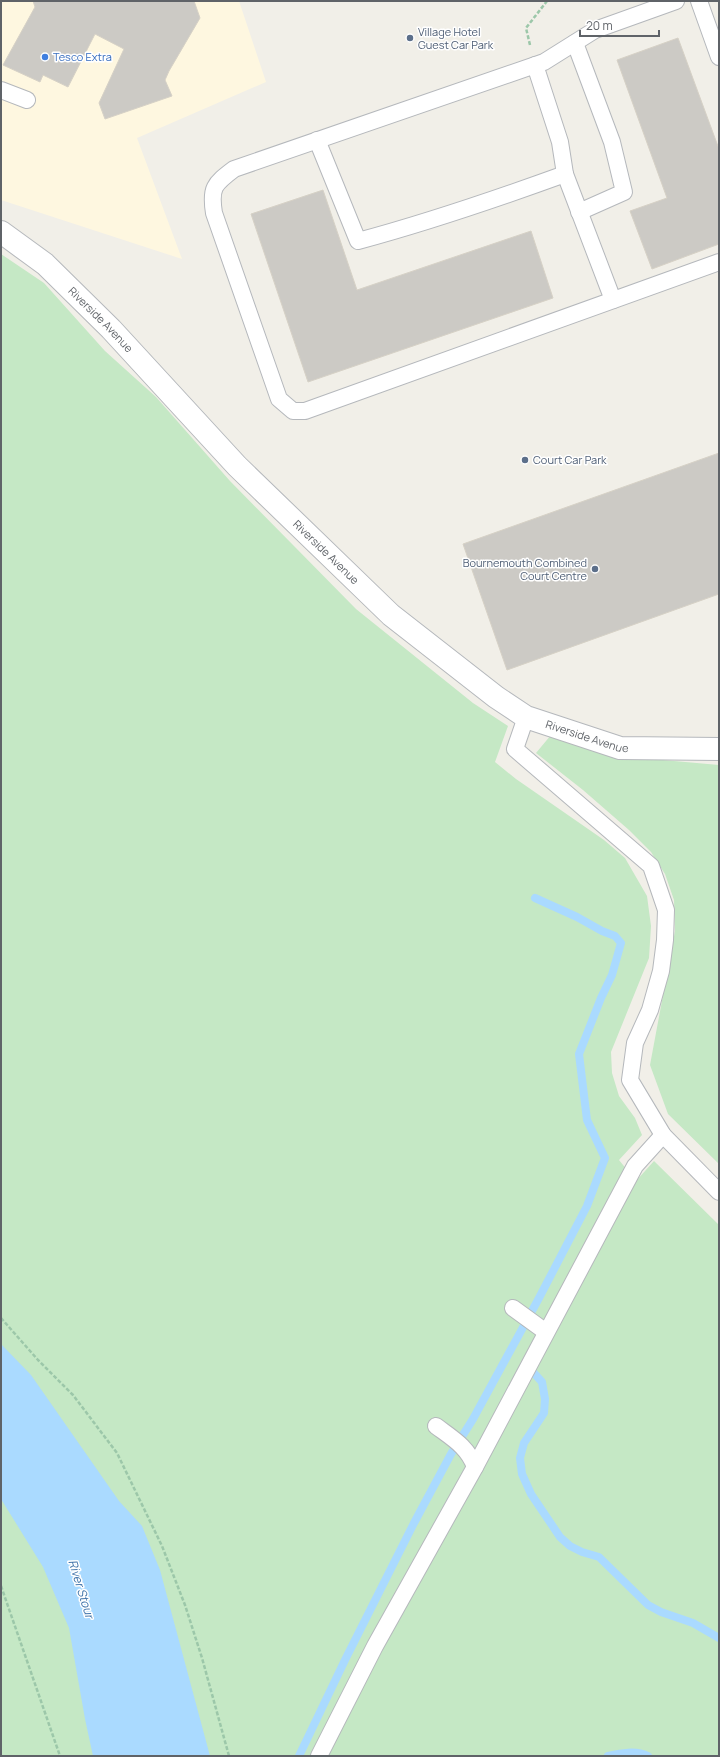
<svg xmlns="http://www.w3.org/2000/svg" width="720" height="1757" font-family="Manrope,sans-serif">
<rect width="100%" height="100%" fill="#f1efe8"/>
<polygon fill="#fef7e0" points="1,1 239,1 266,82 137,138 182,259 1,200"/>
<g fill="#c5e8c5">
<polygon points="1,254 44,283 105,351 156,397 230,481 356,609 473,703 508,726 495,762 516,779 604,840 625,858 647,896 651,926 649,958 611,1052 612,1073 619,1096 635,1118 642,1135 619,1160 636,1181 654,1161 719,1225 719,1756 1,1756"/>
<polygon points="551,735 618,756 719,765 719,1164 668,1114 650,1065 675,931 674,900 665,874 651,852 629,830 583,790 536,753"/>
</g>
<polygon fill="#aadaff" points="1,1344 31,1375 119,1501 142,1526 160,1570 210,1756 93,1756 85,1719 69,1628 43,1567 1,1499"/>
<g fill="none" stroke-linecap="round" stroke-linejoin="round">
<g stroke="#aadaff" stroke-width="8">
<polyline points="532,1371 542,1382 545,1399 544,1413 524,1443 520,1458 522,1474 531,1494 560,1537 570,1546 582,1552 599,1557 648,1605 661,1612 693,1623 719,1638"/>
<polyline points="299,1756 345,1660 414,1523 451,1454 473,1419 539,1298 587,1206 605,1158 587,1120 579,1054 601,998 612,975 621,943 615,936 602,931 577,917 535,898"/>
<path d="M608 1756C621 1753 636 1750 648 1756"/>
</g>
</g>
<g fill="#cccac5" stroke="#d6d1c6">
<polygon points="33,1 194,1 200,18 169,71 165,80 172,96 105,119 99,103 124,49 95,34 68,87 43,75 40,82 3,65 35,7"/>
<polygon points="678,38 719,149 719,244 652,269 630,211 667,198 617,60"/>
<polygon points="323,190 357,290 531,231 553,298 308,382 251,214"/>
<polygon points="719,453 719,594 507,670 463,544"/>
</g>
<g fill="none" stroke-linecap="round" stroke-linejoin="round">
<defs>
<g id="lane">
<path d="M676 1 595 30 544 62 234 169C214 184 210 188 214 213L279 399 293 411H305L719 262"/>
<polyline points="699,1 719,57"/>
<polyline points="575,43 612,142 624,192 579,212"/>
<polyline points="1,90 27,100"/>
<path d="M317 140 358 241C429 222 496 199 565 174L560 142 535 65"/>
<polyline points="565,174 613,300"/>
<polyline points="526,717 515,749 651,866 666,910 665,940 661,971 650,1010 635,1043 630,1080 663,1135 719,1192"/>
<polyline points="513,1308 546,1332"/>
<path d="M436 1426C452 1438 468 1447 475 1467"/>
<polyline points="319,1756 375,1646 475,1467 635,1166 663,1135"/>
</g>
<g id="street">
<path id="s1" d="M1 232 45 264 111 329 237 466 391 615 496 697 526 717 620 748 719 749"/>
</g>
</defs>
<use href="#lane" stroke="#b5b8bc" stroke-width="18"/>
<use href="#street" stroke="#b5b8bc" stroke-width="24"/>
<g stroke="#9cc7a9" stroke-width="2.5" stroke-dasharray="4 2" stroke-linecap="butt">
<polyline points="530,45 526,28 547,1"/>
<polyline points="1,1318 38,1360 73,1395 117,1453 162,1546 185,1605 202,1658 229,1756"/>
<polyline points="1,1586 60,1756"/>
</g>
<use href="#lane" stroke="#fff" stroke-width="16"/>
<use href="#street" stroke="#fff" stroke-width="22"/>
</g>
<g fill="#5c6f8a" stroke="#fff" stroke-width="1.5">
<circle cx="410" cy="38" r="4"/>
<circle cx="525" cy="460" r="4"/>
<circle cx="595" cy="569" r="4"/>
</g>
<circle fill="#3f7fe0" stroke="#fff" stroke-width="1.5" cx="45" cy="57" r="4"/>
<g text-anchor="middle" stroke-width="3" stroke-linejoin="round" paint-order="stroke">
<g font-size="11" fill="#4e5e75" stroke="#fff" text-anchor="start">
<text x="418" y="36">Village Hotel<tspan x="418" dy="13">Guest Car Park</tspan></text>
<text x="533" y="464">Court Car Park</text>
<text x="587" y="567" text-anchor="end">Bournemouth Combined<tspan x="587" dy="13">Court Centre</tspan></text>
</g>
<g font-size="11" fill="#366cbe" stroke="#fff" text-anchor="start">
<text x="53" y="61">Tesco Extra</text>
</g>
<g font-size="11" fill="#5f6368" stroke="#fff">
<text dy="4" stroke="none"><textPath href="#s1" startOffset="133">Riverside Avenue</textPath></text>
<text dy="4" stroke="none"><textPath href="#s1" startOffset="457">Riverside Avenue</textPath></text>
<text dy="4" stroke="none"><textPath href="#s1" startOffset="781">Riverside Avenue</textPath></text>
</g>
<g font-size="12" font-style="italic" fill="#4174aa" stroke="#fff">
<text transform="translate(81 1589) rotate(73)" y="4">River Stour</text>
</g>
</g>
<rect width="720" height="1757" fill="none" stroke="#5f6368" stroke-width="4"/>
<path d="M580 30v6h79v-6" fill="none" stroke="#5f6368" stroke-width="2"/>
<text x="586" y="30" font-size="12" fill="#5f6368" stroke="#ffffff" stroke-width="3" paint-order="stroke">20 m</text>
</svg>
